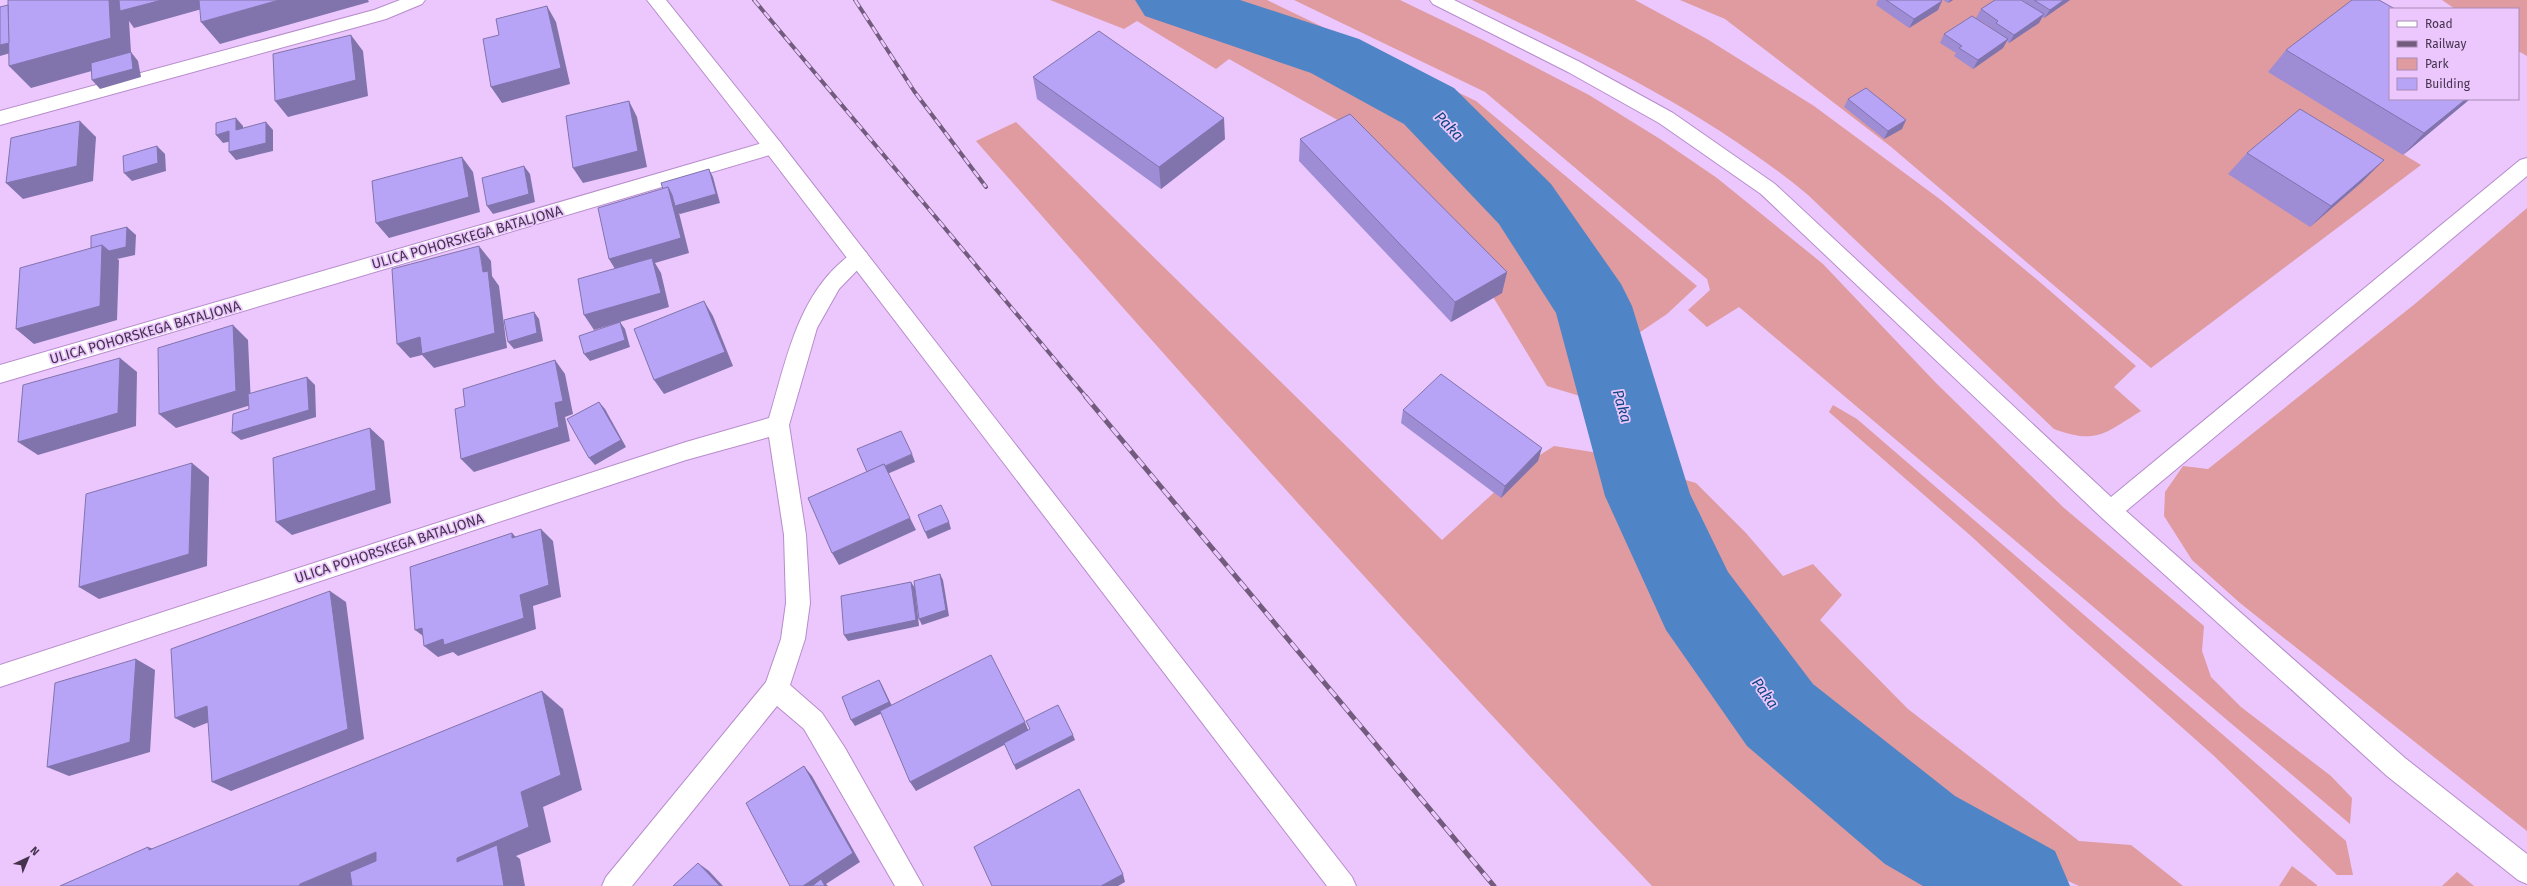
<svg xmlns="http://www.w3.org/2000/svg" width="2527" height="886" font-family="'Fira Sans',sans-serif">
<rect width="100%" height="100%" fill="#ebc7fd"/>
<g fill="#df9b9f">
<polygon points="1050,0 1136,0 1292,53 1354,86 1413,126 1494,202 1537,255 1578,328 1593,400 1547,386 1487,287 1341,122 1229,59 1216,69 1137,21 1124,29"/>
<polygon points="1222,0 1267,0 1476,101 1697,286 1667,314 1627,341 1619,310 1544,199 1474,127 1369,57 1335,40 1216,5"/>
<polygon points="1294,0 1400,0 1485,41 1589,95 1660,139 1717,178 1823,264 1936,383 2064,508 2204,626 2202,651 2211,677 2241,707 2331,776 2352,798 2350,824 1739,307 1707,327 1688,310 1710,290 1707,279 1485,92"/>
<path d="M1472 0H1635L1707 39 1814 106 1941 200 2041 283 2136 366 2114 387 2141 411C2105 433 2097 445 2054 429L1808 195C1705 110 1591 57 1472 0Z"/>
<polygon points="1680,0 2377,0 2295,88 2421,165 2151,368 1890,146 1725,19"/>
<polygon points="2442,0 2527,0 2527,56 2518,51 2518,9 2455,9"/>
<path d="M1016 122 1442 540 1523 466 1554 446 1605 454 1679 631 1736 710 1894 856 1937 886H1652C1421 643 1197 393 976 141Z"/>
<polygon points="2527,208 2527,831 2240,603 2192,560 2164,516 2165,492 2183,466 2208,469 2416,303"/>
<polygon points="1833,405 1857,419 2346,841 2353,875 2337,875 2213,755 2070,628 1971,536 1829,412"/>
<polygon points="1661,473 1696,483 1746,533 1783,576 1813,564 1842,595 1820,620 1908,709 2079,841 2131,845 2183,886 2079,886 1991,846 1901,788 1799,704 1743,631 1709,577"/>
<polygon points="2292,866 2317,885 2317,886 2279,886"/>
<polygon points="2457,872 2474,886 2442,886"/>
</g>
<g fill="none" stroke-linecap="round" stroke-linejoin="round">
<polygon fill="#4f84c7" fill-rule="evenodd" points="1135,0 1240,0 1359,39 1454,88 1551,184 1621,284 1632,306 1690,494 1728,572 1813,684 1955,796 2055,851 2070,886 1923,886 1885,864 1747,746 1666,630 1605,496 1556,313 1499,224 1404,124 1311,73 1145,16"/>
<defs>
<g id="minor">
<polygon points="400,0 425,0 422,4 386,19 0,125 0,111 374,10"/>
<polygon points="1430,0 1454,0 1580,62 1673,113 1775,184 2111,497 2520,160 2527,158 2527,176 2126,511 2405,758 2527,854 2527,884 2518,880 2387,776 2102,518 1761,194 1659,123 1568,72 1433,4"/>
<polygon points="773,140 780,142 783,147 780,152 0,383 0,365"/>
<path d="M859 250 866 252 869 258 839 289 817 328 789 425 806 535 810 603 805 639 790 685 822 713 845 748 923 886H895L804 729 777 706 632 886H602L606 877 766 682 781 639 786 603 784 535 769 437 686 460 0 687V665L686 442 769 418C785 365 796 303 839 264 846 258 851 253 859 250Z"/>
</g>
<polygon id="major" points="647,0 666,0 780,142 1352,877 1356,886 1327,886 766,152"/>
</defs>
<use href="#minor" stroke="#b78ccb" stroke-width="2"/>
<use href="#major" stroke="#b78ccb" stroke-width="2"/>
<use href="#minor" fill="#fff" fill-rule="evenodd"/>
<use href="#major" fill="#fff" fill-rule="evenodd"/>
<defs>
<g id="rail-far1">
<polyline points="754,0 1087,398"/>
<polyline points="855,0 914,91 986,187"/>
</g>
<polyline id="rail" points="1086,397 1494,886"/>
</defs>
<use href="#rail-far1" stroke="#725b7d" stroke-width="4"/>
<use href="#rail" stroke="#725b7d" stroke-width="5"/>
<use href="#rail-far1" stroke="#ebc7fd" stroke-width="2.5" stroke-dasharray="8" stroke-linecap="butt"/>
<use href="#rail" stroke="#ebc7fd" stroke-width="3.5" stroke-dasharray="10" stroke-linecap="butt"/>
</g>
<g fill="#9e8dd4">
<polygon points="1878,0 1941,0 1938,10 1909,28 1876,5"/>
<polygon points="1943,0 1953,0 1948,3"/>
<polygon points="2022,0 2070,0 2044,18 2042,17 2039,23 2009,43 2007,41 2003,48 1973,69 1954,56 1956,53 1940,43 1944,34 1992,29 1992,28 1976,18 1981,9 2028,4"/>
<polygon points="2286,50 2390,99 2470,99 2403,155 2268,72"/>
<polygon points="1033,77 1225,139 1161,189 1037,99"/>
<polygon points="1848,99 1902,129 1884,139 1844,107"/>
<polygon points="1300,139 1507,272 1502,293 1451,322 1299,161"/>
<polygon points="2247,153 2363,181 2310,227 2228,174"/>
<polygon points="1403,410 1538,461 1501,498 1401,423"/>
</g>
<g fill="#8173ac">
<polygon points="109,0 234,0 134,28 129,21 131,52 138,61 141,77 100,89 92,80 131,60 31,88 9,66"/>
<polygon points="279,0 368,0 369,2 220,44 201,22"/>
<polygon points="1950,0 1953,0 1948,3"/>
<polygon points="2064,0 2070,0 2044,18 2050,10"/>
<polygon points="1942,1 1938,10 1909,28 1914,19"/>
<polygon points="547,6 556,22 570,84 502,103 491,87"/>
<polygon points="2044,14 2039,23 2009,43 2014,35"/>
<polygon points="351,35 363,51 368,96 288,117 275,101"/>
<polygon points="2008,39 2003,48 1973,69 1978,60"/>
<polygon points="20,40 28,48 0,56 0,45"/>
<polygon points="2466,99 2470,99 2403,155 2424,133"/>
<polygon points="629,101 637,117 647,167 583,183 573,168"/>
<polygon points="236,118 243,126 243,138 236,130"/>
<polygon points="1224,118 1225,139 1161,189 1159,167"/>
<polygon points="1906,120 1902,129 1884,139 1888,131"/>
<polygon points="80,121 96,137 93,181 23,199 6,183"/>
<polygon points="266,122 273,130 273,151 236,160 229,152"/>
<polygon points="229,131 237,140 223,143 216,135"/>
<polygon points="157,146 165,154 166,171 132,181 124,173"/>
<polygon points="462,157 473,172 480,212 389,238 376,223"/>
<polygon points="2384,160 2363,181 2310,227 2331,206"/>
<polygon points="524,166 530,174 535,202 493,214 487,206"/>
<polygon points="709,169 713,177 720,203 680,214 679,213 689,253 655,263 661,273 669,307 620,322 625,329 630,347 590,361 584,354 620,322 594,330 584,315 618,274 609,259 668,187"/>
<polygon points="127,227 136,235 135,255 117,259 119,260 117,320 34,344 16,329 102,245"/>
<polygon points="479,246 491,261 492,276 499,286 507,348 434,368 422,355 410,358 397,344 483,272"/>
<polygon points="1507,272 1502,293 1451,322 1455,302"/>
<polygon points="704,301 713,316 733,366 664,394 654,380"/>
<polygon points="534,312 539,319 543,341 514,349 508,342"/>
<polygon points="233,325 248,340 251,405 176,428 159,414"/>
<polygon points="120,358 137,372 136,426 38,455 18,442"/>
<polygon points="555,360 565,374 573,414 565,417 570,441 474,472 461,459 555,403"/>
<polygon points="307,377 315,385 316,417 241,440 232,433"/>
<polygon points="599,402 605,409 626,447 595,465 589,458"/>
<polygon points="370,428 384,441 391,503 292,535 276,522"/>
<polygon points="1542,448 1538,461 1501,498 1505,486"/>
<polygon points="912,454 915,462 871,481 868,474"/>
<polygon points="192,463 209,477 207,566 99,599 79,587"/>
<polygon points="910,518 916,530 839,565 832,553"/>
<polygon points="949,522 951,529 928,539 925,532"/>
<polygon points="541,529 553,541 561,597 533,606 536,629 458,656 453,652 438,657 424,646 520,595"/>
<polygon points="512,533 524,546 512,538"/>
<polygon points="940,574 943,580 949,616 922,625 919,619"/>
<polygon points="911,582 915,588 919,626 848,641 844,635"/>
<polygon points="330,591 346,602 364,739 231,791 212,782"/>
<polygon points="422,628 430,641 415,630"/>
<polygon points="136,659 155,670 150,752 69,776 47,767"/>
<polygon points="879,680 882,685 893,708 855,726 851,720"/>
<polygon points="542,691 563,709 582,790 543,807 551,842 516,856 520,859 525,886 504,886 457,862 457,858 521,792"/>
<polygon points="207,706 225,716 194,728 175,718"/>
<polygon points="1025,722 1029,732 916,791 910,782"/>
<polygon points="1073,735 1075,740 1016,770 1014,765"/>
<polygon points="804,766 812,776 860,862 826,884 828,886 803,886"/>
<polygon points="148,847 182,860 149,850"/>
<polygon points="376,852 403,866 356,886 299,886 300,884"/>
<polygon points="698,863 709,871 723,886 720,886"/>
<polygon points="1123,874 1125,882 1118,886 1101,886"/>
</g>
<g fill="#b8a4f6" stroke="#8173ac">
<polygon points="8,0 109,0 111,38 9,66"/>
<polygon points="119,0 162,0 120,11"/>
<polygon points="199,0 279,0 201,22"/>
<polygon points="1886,0 1941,0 1942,1 1914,19"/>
<polygon points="1995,0 2021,0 2044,14 2014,35 1996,23 1998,21 1981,9"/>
<polygon points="2034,0 2064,0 2050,10"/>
<polygon points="2352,0 2379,0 2395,9 2390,9 2390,99 2466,99 2424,133 2286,50"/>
<polygon points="8,5 9,43 0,45 0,7"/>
<polygon points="547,6 561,68 491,87 483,39 499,35 496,19"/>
<polygon points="1972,16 2008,39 1978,60 1959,48 1962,46 1944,34"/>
<polygon points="1099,31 1224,118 1159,167 1033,77"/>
<polygon points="351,35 356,80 275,101 273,54"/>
<polygon points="131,52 133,69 92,80 91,63"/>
<polygon points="1866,88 1906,120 1888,131 1848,99"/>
<polygon points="629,101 638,151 573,168 566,116"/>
<polygon points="2300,109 2384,160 2331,206 2247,153"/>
<polygon points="1350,114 1507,272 1455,302 1300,139"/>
<polygon points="236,118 236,130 266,122 266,143 229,152 229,131 216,135 216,123"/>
<polygon points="80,121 77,166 6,183 11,138"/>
<polygon points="157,146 158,163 124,173 123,156"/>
<polygon points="462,157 469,197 376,223 372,181"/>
<polygon points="524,166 529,194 487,206 482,178"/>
<polygon points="709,169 716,194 675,206 672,195 668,187 663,189 661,183"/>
<polygon points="668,187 681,238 609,259 598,208"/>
<polygon points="127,227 126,247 109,251 102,245 91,249 91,236"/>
<polygon points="102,245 100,306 16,329 20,268"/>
<polygon points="479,246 483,272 488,271 495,333 422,354 420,337 397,344 392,269"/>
<polygon points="652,258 661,293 584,315 578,279"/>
<polygon points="704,301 725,352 654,380 634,329"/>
<polygon points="534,312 537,333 508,342 504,320"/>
<polygon points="620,322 625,340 584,354 579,336"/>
<polygon points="233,325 236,391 159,414 158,348"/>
<polygon points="120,358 118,413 18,442 23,385"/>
<polygon points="555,360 563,401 555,403 559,427 461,459 455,409 465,406 463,389"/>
<polygon points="1441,374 1542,448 1505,486 1403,410"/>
<polygon points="307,377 309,410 232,433 233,414 249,409 248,394"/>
<polygon points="599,402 621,440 589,458 567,419"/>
<polygon points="370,428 376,490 276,522 273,458"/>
<polygon points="901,431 912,454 885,466 884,464 867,472 857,449"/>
<polygon points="192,463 189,554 79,587 86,494"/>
<polygon points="884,464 910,518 832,553 808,498"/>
<polygon points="941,505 949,522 925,532 918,515"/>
<polygon points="541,529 549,585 520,595 524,618 444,645 443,639 424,646 422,628 415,630 410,567 512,533 512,538"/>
<polygon points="940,574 946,610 919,619 914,581"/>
<polygon points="911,582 916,620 844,635 841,596"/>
<polygon points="330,591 348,729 212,782 207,706 175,718 171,649"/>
<polygon points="991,655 1025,722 910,782 880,711"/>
<polygon points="136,659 130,742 47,767 55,683"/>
<polygon points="879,680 889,702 851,720 842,697"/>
<polygon points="542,691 561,775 521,792 529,827 457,858 457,862 497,845 504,886 352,886 350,872 376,861 376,852 300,884 299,886 60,886 148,847 149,850"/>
<polygon points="1058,705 1073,735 1014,765 1004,743 1030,729 1026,721"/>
<polygon points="804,766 853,853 803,886 790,886 746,803"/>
<polygon points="1079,789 1123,874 1101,886 992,886 974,847"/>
<polygon points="698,863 720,886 673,886"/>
<polygon points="821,879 825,886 812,886"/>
</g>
<g text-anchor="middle" stroke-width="3.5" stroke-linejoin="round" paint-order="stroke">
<g font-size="14" fill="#45334d" stroke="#ebc7fd">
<text transform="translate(467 237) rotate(-16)" y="5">ULICA POHORSKEGA BATALJONA</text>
<text transform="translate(145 332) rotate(-16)" y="5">ULICA POHORSKEGA BATALJONA</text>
<text transform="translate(389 548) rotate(-18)" y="5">ULICA POHORSKEGA BATALJONA</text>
</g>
<g font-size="15" font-style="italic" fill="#0d4684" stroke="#ebc7fd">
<text transform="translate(1449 126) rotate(46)" y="5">Paka</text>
<text transform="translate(1622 406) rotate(74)" y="5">Paka</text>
<text transform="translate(1765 693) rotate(54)" y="5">Paka</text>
</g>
</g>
<rect x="2389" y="8" width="130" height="92" fill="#ebc7fd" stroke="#a98cb7"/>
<rect x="2397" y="21" width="20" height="6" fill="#ffffff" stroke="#a98cb7"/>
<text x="2425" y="28" font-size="12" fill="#45334d">Road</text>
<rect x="2397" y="41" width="20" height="6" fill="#725b7d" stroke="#a98cb7"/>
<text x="2425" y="48" font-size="12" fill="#45334d">Railway</text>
<rect x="2397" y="58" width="20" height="12" fill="#df9b9f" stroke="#a98cb7"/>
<text x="2425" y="68" font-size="12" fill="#45334d">Park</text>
<rect x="2397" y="78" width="20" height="12" fill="#b8a4f6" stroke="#a98cb7"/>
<text x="2425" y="88" font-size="12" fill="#45334d">Building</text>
<g transform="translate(28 858) rotate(44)" stroke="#ebc7fd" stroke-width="3" paint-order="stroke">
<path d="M0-3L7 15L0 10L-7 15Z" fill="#45334d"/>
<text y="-6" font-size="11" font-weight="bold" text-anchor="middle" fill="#45334d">N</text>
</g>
</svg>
